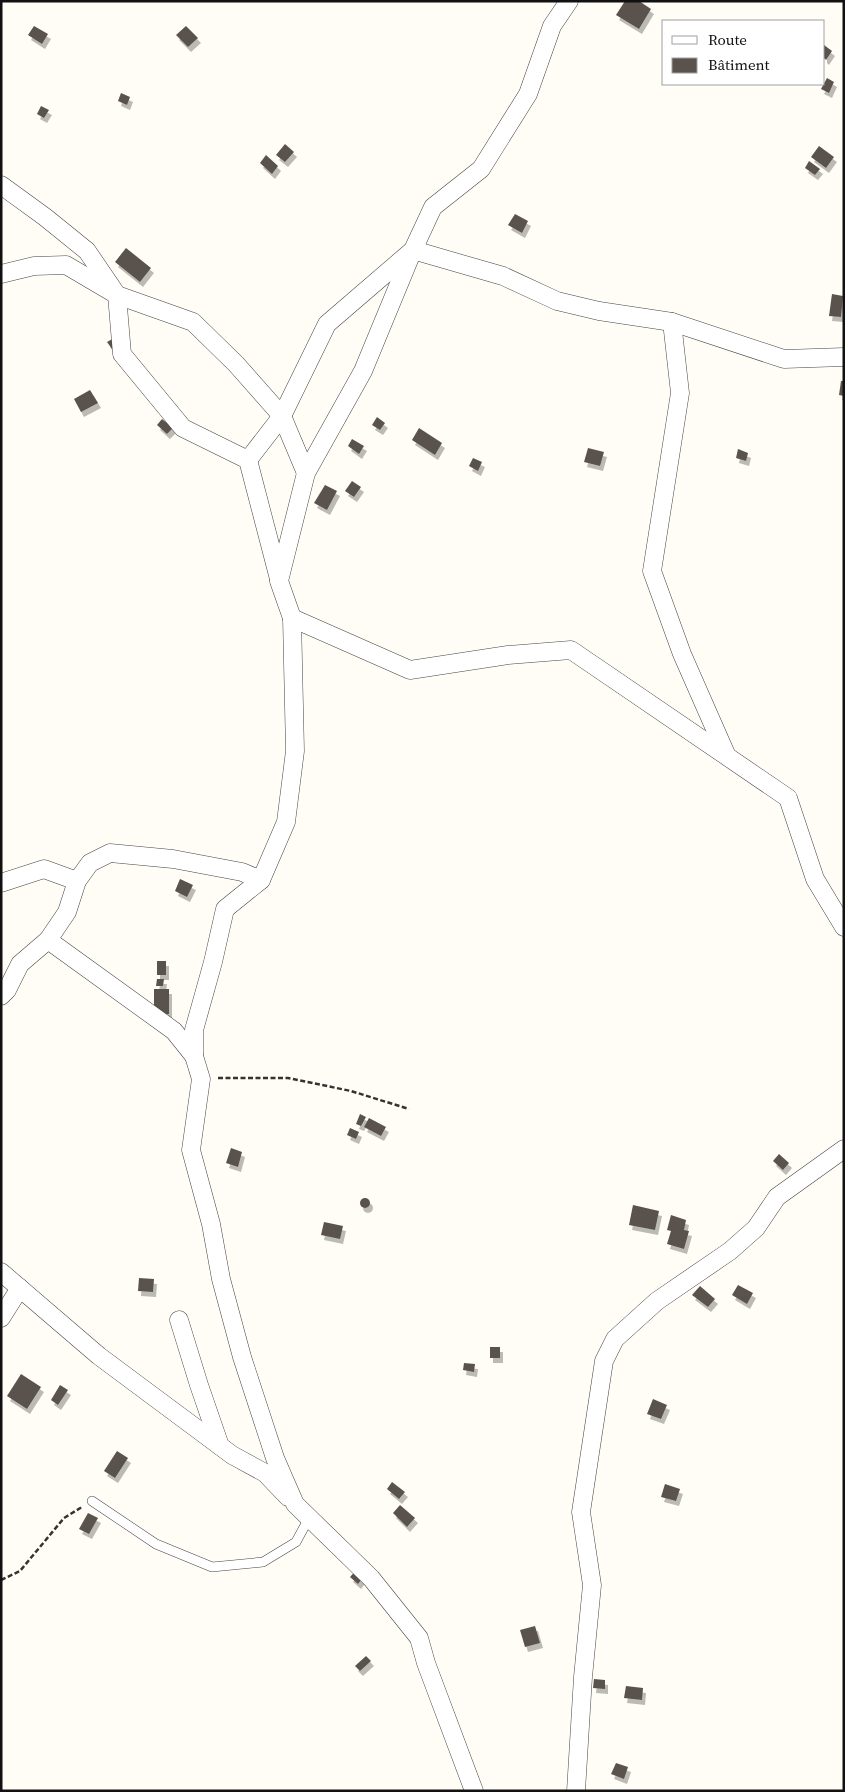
<svg xmlns="http://www.w3.org/2000/svg" width="845" height="1792" viewBox="0 0 845 1792" font-family="'Source Serif 4',serif">
<style>
.building{fill:#5a524d;filter:url(#shadow)}
.lines{fill:none;stroke-linecap:round;stroke-linejoin:round}
.lane-casing{stroke:#444;stroke-width:10}
.street-casing{stroke:#444;stroke-width:19}
.path{stroke:#333;stroke-width:2.5;stroke-dasharray:5 2.5;stroke-linecap:butt}
.lane{stroke:#fff;stroke-width:9}
.street{stroke:#fff;stroke-width:18}
</style>
<defs>
<filter id="shadow"><feDropShadow dx="3" dy="5" stdDeviation="0" flood-color="#0004"/></filter>
</defs>
<rect width="100%" height="100%" fill="#fffdf5"/>
<!-- building -->
<g class="building">
<path d="M625,1H639L651,9L639,29L616,15Z"/>
<path d="M34,26L48,34L42,44L28,35Z"/>
<path d="M186,26L198,38L188,47L176,35Z"/>
<path d="M824,45L832,51L826,60L824,58Z"/>
<path d="M827,78L834,82L829,93L821,89Z"/>
<path d="M121,93L130,97L127,105L118,101Z"/>
<path d="M41,106L49,110L44,118L37,114Z"/>
<path d="M285,144L294,152L285,162L276,155Z"/>
<path d="M819,146L834,157L826,168L811,157Z"/>
<path d="M266,155L278,166L272,174L260,163Z"/>
<path d="M809,161L820,169L815,175L805,168Z"/>
<path d="M515,214L528,221L522,233L508,225Z"/>
<path d="M126,248L151,268L140,282L115,262Z"/>
<path d="M832,294L843,296L841,317L829,316Z"/>
<path d="M114,338L119,345L112,349L107,342Z"/>
<path d="M841,381H844V396L839,395Z"/>
<path d="M90,390L98,403L81,412L74,399Z"/>
<path d="M377,417L385,423L380,430L372,425Z"/>
<path d="M162,419L173,428L167,434L157,425Z"/>
<path d="M419,428L442,443L435,455L412,440Z"/>
<path d="M352,439L364,446L359,454L348,446Z"/>
<path d="M588,448L604,452L600,466L584,462Z"/>
<path d="M738,449L748,453L746,461L736,458Z"/>
<path d="M473,458L482,462L478,471L469,466Z"/>
<path d="M352,481L361,487L354,497L345,491Z"/>
<path d="M325,485L337,491L327,510L314,503Z"/>
<path d="M180,879L193,885L187,897L175,891Z"/>
<rect x="157" y="961" width="9" height="14"/>
<path d="M157,979H164L163,986H156Z"/>
<rect x="154" y="989" width="15" height="25"/>
<path d="M360,1114L366,1117L361,1126L356,1124Z"/>
<path d="M369,1118L386,1127L381,1136L364,1127Z"/>
<path d="M350,1128L359,1132L356,1139L347,1135Z"/>
<path d="M231,1148L242,1152L238,1167L226,1163Z"/>
<path d="M779,1154L789,1163L783,1170L773,1161Z"/>
<circle cx="365" cy="1203" r="5"/>
<path d="M633,1205L659,1211L655,1230L629,1225Z"/>
<path d="M671,1215L686,1220L684,1230L689,1231L684,1249L667,1244L671,1231L667,1230Z"/>
<path d="M324,1222L343,1226L340,1239L321,1235Z"/>
<path d="M139,1278L154,1279L153,1292L138,1291Z"/>
<path d="M738,1285L753,1293L747,1304L732,1295Z"/>
<path d="M700,1286L715,1299L708,1307L692,1295Z"/>
<rect x="490" y="1347" width="10" height="11"/>
<path d="M464,1363L475,1364L474,1372L463,1370Z"/>
<path d="M21,1374L41,1387L27,1409L7,1396Z"/>
<path d="M60,1385L68,1390L58,1405L51,1400Z"/>
<path d="M653,1399L667,1405L661,1419L647,1414Z"/>
<path d="M117,1451L128,1458L115,1478L104,1471Z"/>
<path d="M392,1482L405,1492L399,1499L387,1489Z"/>
<path d="M665,1484L680,1489L676,1501L661,1497Z"/>
<path d="M400,1505L415,1518L407,1527L393,1513Z"/>
<path d="M88,1513L98,1518L89,1534L79,1529Z"/>
<path d="M358,1568L365,1575L358,1584L350,1577Z"/>
<path d="M535,1626L540,1643L525,1647L520,1630Z"/>
<path d="M366,1656L371,1661L360,1671L355,1666Z"/>
<path d="M594,1679L605,1680V1689L593,1688Z"/>
<path d="M626,1686L643,1688L642,1700L624,1698Z"/>
<path d="M616,1763L628,1767L624,1779L611,1774Z"/>
</g>
<g class="lines">
<!-- lane casing -->
<g class="lane-casing">
<path id="lane" d="M92,1501L156,1544L212,1567L263,1562L296,1542L309,1518"/>
</g>
<!-- street casing -->
<g class="street-casing">
<g id="street">
<path d="M1,185L45,217L87,251L117,295L193,322L236,364L282,416L306,473"/>
<path d="M1,274L34,266L66,265L117,295L122,354L183,428L248,460L279,579"/>
<path d="M672,322L680,393L652,571L682,654L726,754"/>
<path d="M248,460L282,416L327,324L413,250L503,276L557,301L599,311L672,322L784,359L844,357"/>
<path d="M292,618L410,670L508,655L571,650L788,798L815,879L844,927"/>
<path d="M1,883L44,869L77,881"/>
<path d="M1,996L7,990L20,964L48,940"/>
<path d="M194,1056L174,1031L48,940L67,912L77,881L90,863L110,853L173,859L242,872L261,880"/>
<path d="M1,1272L99,1356L220,1446"/>
<path d="M1,1318L20,1288"/>
<path d="M179,1320L199,1385L220,1446L232,1455L265,1473L288,1497"/>
<path d="M474,1791L426,1663L419,1638L371,1578L295,1504L275,1458L242,1357L221,1279L211,1224L191,1150L201,1079L194,1056V1030L213,962L225,909L261,880L286,822L295,751L292,618L279,581L306,473L363,371L413,250L433,207L481,169L528,94L552,26L569,1"/>
<path d="M576,1791L583,1677L592,1585L581,1512L604,1361L615,1339L657,1301L730,1251L756,1228L777,1197L844,1149"/>
</g>
</g>
<!-- path -->
<g class="path">
<path d="M218,1078H288L351,1091L409,1109"/>
<path d="M1,1580L20,1571L64,1518L82,1507"/>
</g>
<!-- lane -->
<use href="#lane" class="lane"/>
<!-- street -->
<use href="#street" class="street"/>
</g>
<!-- border -->
<rect width="845" height="1792" fill="none" stroke="#111111" stroke-width="5"/>
<!-- legend -->
<rect x="662" y="20" width="162" height="65" fill="#ffffff" stroke="#a0a0a0"/>
<rect x="672" y="36" width="25" height="8" fill="#ffffff" stroke="#a0a0a0"/>
<text x="708" y="45" font-size="15" fill="#111111">Route</text>
<rect x="672" y="58" width="25" height="15" fill="#5a524d" stroke="#a0a0a0"/>
<text x="708" y="70" font-size="15" fill="#111111">Bâtiment</text>
</svg>
